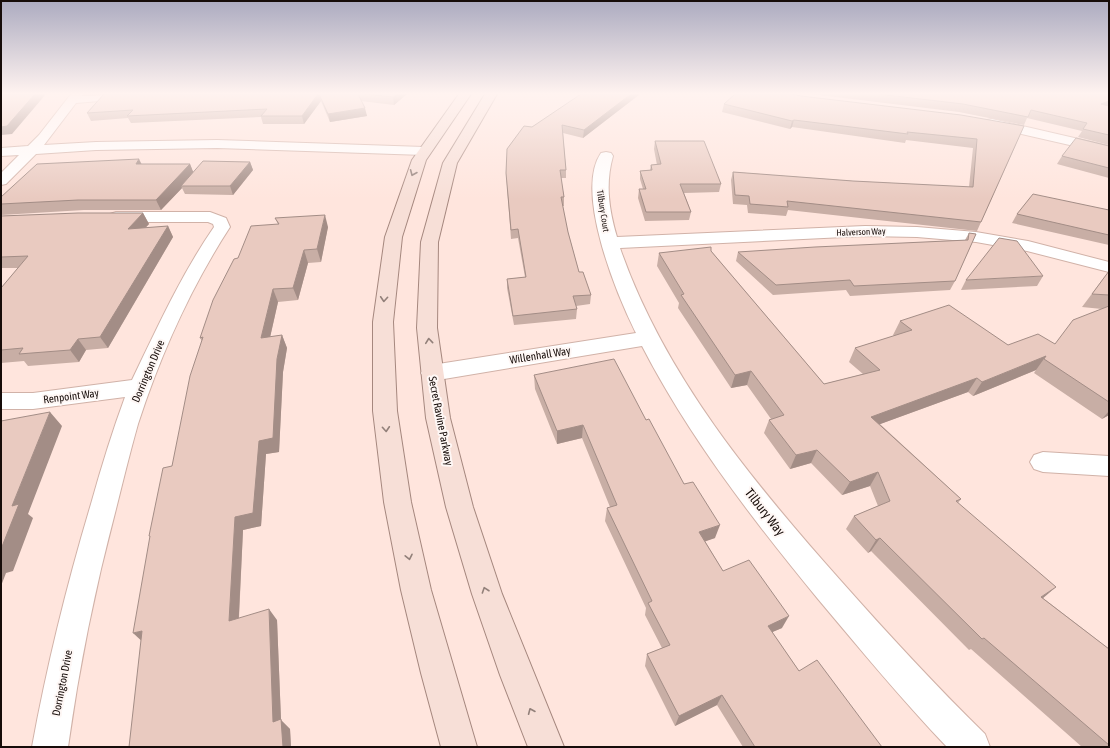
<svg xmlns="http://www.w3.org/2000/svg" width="1110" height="748" viewBox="0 0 1110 748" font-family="'Asap Condensed',sans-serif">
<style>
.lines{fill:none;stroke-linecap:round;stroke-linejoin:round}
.minor-casing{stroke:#d1b2a8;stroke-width:2}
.major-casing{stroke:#a5877e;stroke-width:2}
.minor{fill:#fff;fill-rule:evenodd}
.major{fill:#f7dfd7;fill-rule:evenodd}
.wall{fill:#c8aea5}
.shaded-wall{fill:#a38d86}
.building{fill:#e9cac0;stroke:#a38d86}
.oneway{stroke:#92807a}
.labels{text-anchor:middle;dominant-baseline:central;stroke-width:4;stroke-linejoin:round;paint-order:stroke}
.far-street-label{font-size:9px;fill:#160c09;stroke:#fef7f5}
.street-label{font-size:11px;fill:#160c09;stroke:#fef7f5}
.near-street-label{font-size:13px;fill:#160c09;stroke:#fef7f5}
</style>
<rect width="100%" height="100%" fill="#ffe5dd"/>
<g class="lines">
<!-- minor casing -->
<g class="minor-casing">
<g id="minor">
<path d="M71,94H83L82,96L140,94L134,98L76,103L44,145L96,142L217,140L424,147L429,148L431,151L429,154L424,155L217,148L96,150L36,154L6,184L1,185V173L19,155L1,156V148L28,146L39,135Z"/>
<path d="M992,119L1109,146V154L987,126L986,123L987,120Z"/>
<path d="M606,152L611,153L613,156C605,184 609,210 617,237L865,226L917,227L976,232L1028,241L1109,262V272L1027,251L976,242L917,237L865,236L620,248C664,375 753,482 841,581C888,634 935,685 985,734L990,747H947C902,700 860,649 818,599C753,520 689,437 642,346L432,381L424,378L421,373L424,368L432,365L636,333C617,295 574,192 601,153Z"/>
<path d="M116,212H210L226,218L230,227C191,287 160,356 138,424C130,452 123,481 116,509C95,588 79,667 68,747H32C47,665 67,584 91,504C101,468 112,432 125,397L33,409H1V393H33L132,380C157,328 181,275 214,227L213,224L208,222H116L110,220L108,217L110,214Z"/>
<path d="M1043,452L1109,456V476L1043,472L1034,469L1030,462L1034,455Z"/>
</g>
</g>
<!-- major casing -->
<g class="major-casing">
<g id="major">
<path d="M459,94H471L426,160L402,237L393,322L397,411L411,502L431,590L477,747H441L421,673L401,590L384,502L373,411V322L385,237L412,160Z"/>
<path d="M485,94H497L457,163L438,242L437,328L450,418L473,507L502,594L564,747H528L500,675L472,594L446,507L426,418L417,328L421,242L443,163Z"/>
</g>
</g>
<!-- minor -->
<use href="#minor" class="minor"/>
<!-- major -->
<use href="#major" class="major"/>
</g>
<!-- wall -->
<g class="wall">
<path d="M104,94H407L394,105L361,101L367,116L330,122L321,101L304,124H263L261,117L131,123L128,118L91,121L87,113Z"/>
<path d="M640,94L583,138L563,133L566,170V178H561L564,197V206H562L568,232L579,272L591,295L590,304L576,306L577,309L576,319L514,325L507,288V279L525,277L518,238L511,239L506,173L532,127Z"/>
<path d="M811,94H1109V145L1078,137L1082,131L1027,118L1024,125L959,112Z"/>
<path d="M801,96L1024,126L981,222L977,231L788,210L786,216L748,213L747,205L733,204L731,180L733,172L853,181L969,187L973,148L906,140L905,143L792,127L790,129L722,112L724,104Z"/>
<path d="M655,141L721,184L719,192L684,193L691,212L689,220L645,221L638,198L639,189H643L640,179V171L650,170L651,165H657L654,149Z"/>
<path d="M1109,146V178L1057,164L1062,156Z"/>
<path d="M250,162L253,170L233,195L185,194L182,188L161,210H84L1,215V197L141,164H190L193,172Z"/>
<path d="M1109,210V245L1012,223L1017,214Z"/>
<path d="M143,213L149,224L145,228L168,226L173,237L108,348L86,350L79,362L28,366L24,361L1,363V288L18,268H1V216Z"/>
<path d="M275,218L328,227L321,262L308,263L298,300L278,302L270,337L282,335L287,348L283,372L279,452L266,454L261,526L243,530L239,618L277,620L281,720L290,729L291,747H129L172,466L202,341L200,338L238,258L278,224Z"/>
<path d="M969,233L976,234L955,281L950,290L850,296L846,290L773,295L736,261L738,252L965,240Z"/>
<path d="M711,251L824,384L863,374L849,362L855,348L894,336L893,335L900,321L1008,345L1055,344L1102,309L1082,307L1109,271V415L1102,419L1034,373L1036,370L973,396L968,392L880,424L961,499L958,503L1043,598L1109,649V747H1082L971,649L969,650L871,551L868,553L846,529L854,516L878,506L870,486L842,495L811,463L790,469L764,433L769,420L771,419L747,385L731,388L678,308L679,303L657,266L659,253Z"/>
<path d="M1043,276L1037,286L961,290L966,280Z"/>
<path d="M534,375L646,420L715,538L705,541L723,571L782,628L772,632L799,671L882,747H743L717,705L675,726L645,666L647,654L662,648L645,615L646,608L605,521L607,508L610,507L582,438L557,444L535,389Z"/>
</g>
<!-- shaded-wall -->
<g class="shaded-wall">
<path d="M35,94H46L12,134L1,135V127Z"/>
<path d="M318,94H319L321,101L304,124L302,116Z"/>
<path d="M397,94H407L394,105L393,97Z"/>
<path d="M631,94H640L583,138L584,130Z"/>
<path d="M1109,101V107L1101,104Z"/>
<path d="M365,108L367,116L330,122L328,114Z"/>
<path d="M794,120L792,127L790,129L792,121Z"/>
<path d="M139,159L144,169L136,164Z"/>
<path d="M250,162L253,170L233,195L230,186Z"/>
<path d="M190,164L194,174L181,186L182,188L161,210L156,200Z"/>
<path d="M143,213L149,224L134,240L128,229Z"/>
<path d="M325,215L328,227L321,262L317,249Z"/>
<path d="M168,226L173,237L108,348L100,337Z"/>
<path d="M304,250L308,263L298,300L293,288Z"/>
<path d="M273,289L278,302L267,351L261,338Z"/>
<path d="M282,335L287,348L283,372L279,452L266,454L261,526L243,530L238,633L229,621L235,517L259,441L277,359Z"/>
<path d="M78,339L86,350L79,362L70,350Z"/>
<path d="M1046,356L1036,370L973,396L982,382Z"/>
<path d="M751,371L747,385L731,388L735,375Z"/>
<path d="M977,378L968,392L864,430L871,417Z"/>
<path d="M1109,411V415L1102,419Z"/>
<path d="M50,412L62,426L28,514L33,518L13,571L6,573L1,586V549L12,506Z"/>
<path d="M583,425L582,438L557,444V431Z"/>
<path d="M817,450L811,463L790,469L796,455Z"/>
<path d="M878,472L870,486L842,495L850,482Z"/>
<path d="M720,525L715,538L695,545L699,532Z"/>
<path d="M880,538L871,551L868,553L876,540Z"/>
<path d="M1056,587L1042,599L1041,597Z"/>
<path d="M269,609L277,620L281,720L290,729L291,747H283L273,722Z"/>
<path d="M789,616L782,628L761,637L768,626Z"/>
<path d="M142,631L146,645L133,633Z"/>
<path d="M722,695L717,705L675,726L679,716Z"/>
</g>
<!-- building -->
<g class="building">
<path d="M1,94H35L7,126L1,127Z"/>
<path d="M104,94H318L302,116H261L267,109L127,116L133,110L87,113Z"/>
<path d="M319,94H358L365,108L328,114Z"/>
<path d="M365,94H397L393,97Z"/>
<path d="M581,94H631L584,130L562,125L566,170H560L564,197H561L568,232L579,272H583L591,295L573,296L577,309L513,316L507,279L526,277L518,229L511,230L506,173L507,149L524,126L532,127Z"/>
<path d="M735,94H791L801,96L961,115L1024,126L981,222L787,201L788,207L750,204L749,196L735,195L733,172L853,181L973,187L977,139L907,132L908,134L794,120L792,121L724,104Z"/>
<path d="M878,94H1109V101L1101,104L1109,106V135L1083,129L1087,123L1031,110L1028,117L963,104Z"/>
<path d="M1076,138L1109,146V168L1062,156Z"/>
<path d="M655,141H704L721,184H680L691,212H646L639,189H646L640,171L652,170L651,165L661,164Z"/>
<path d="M139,159L136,164H190L156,200H78L1,204V197L37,164Z"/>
<path d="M203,161L250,162L230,186H181Z"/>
<path d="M1033,194L1109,210V235L1017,214Z"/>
<path d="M78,213H143L128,229L168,226L100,337L78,339L70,350L19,354L23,348L1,350V288L28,256L1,257V216Z"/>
<path d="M325,215L317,249L304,250L293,288L273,289L261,338L282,335L277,359L273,438L259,441L253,513L235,517L229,621L269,609L273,722L281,719L283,747H129L142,631L133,633L150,536H149L163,468L172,466L190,376L203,337L200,338L213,300L234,259L238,258L251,226L279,224L275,218Z"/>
<path d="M969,233L976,234L955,281L854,286L850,280L776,285L738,252L815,247L968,240Z"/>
<path d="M999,238L1017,241L1043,276L966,280Z"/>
<path d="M711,247V251L824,384L880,370L855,348L912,330L900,321L949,305L1008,345L1038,334L1055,344L1073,320L1109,306V402L1044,359L1046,356L982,382L977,378L871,417L961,499L956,501L1056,587L1041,597L1109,649V745L984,638L982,639L880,538L876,540L854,516L890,501L878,472L850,482L817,450L796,455L769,420L784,415L751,371L735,375L681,295L684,294L659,253Z"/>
<path d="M1109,271V295L1092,294Z"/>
<path d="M614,359L646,420L649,419L684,484L693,482L720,525L699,532L723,571L749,560L789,616L768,626L799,671L817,660L882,747H755L722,695L679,716L647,654L670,645L648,603L652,601L607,508L617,505L583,425L557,431L534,375Z"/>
<path d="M50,412L12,506L19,504L1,549V421Z"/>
</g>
<!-- one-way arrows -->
<defs><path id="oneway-chevron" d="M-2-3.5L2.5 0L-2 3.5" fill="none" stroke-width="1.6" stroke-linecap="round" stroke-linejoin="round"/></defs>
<g class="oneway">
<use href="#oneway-chevron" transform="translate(413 173) rotate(113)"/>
<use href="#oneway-chevron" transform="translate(384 299) rotate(94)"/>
<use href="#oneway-chevron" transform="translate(429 341) rotate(-96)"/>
<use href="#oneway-chevron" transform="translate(386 429) rotate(86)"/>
<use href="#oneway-chevron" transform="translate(409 557) rotate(78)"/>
<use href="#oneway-chevron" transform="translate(485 590) rotate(-109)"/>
<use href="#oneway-chevron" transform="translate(531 711) rotate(-113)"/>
</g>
<!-- sky -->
<linearGradient id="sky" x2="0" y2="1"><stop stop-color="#acabc0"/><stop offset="0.47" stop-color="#fff3f0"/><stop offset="1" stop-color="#fff3f0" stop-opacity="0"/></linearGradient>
<rect width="1110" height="199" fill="url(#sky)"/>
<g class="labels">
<!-- far-street labels -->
<g class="far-street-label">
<text transform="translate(603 211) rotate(81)">Tilbury Court</text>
<text transform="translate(861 232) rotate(-2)">Halverson Way</text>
</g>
<!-- street labels -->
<g class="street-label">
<text transform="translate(540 355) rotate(-9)">Willenhall Way</text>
<text transform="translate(148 371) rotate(-67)">Dorrington Drive</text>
<text transform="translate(71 396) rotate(-7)">Renpoint Way</text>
<text transform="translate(441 421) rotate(79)">Secret Ravine Parkway</text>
<text transform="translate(62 683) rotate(-79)">Dorrington Drive</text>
</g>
<!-- near-street labels -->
<g class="near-street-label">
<text transform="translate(765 512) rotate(52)">Tilbury Way</text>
</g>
</g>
<!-- border -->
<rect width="1110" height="748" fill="none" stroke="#160c09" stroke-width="4"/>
</svg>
